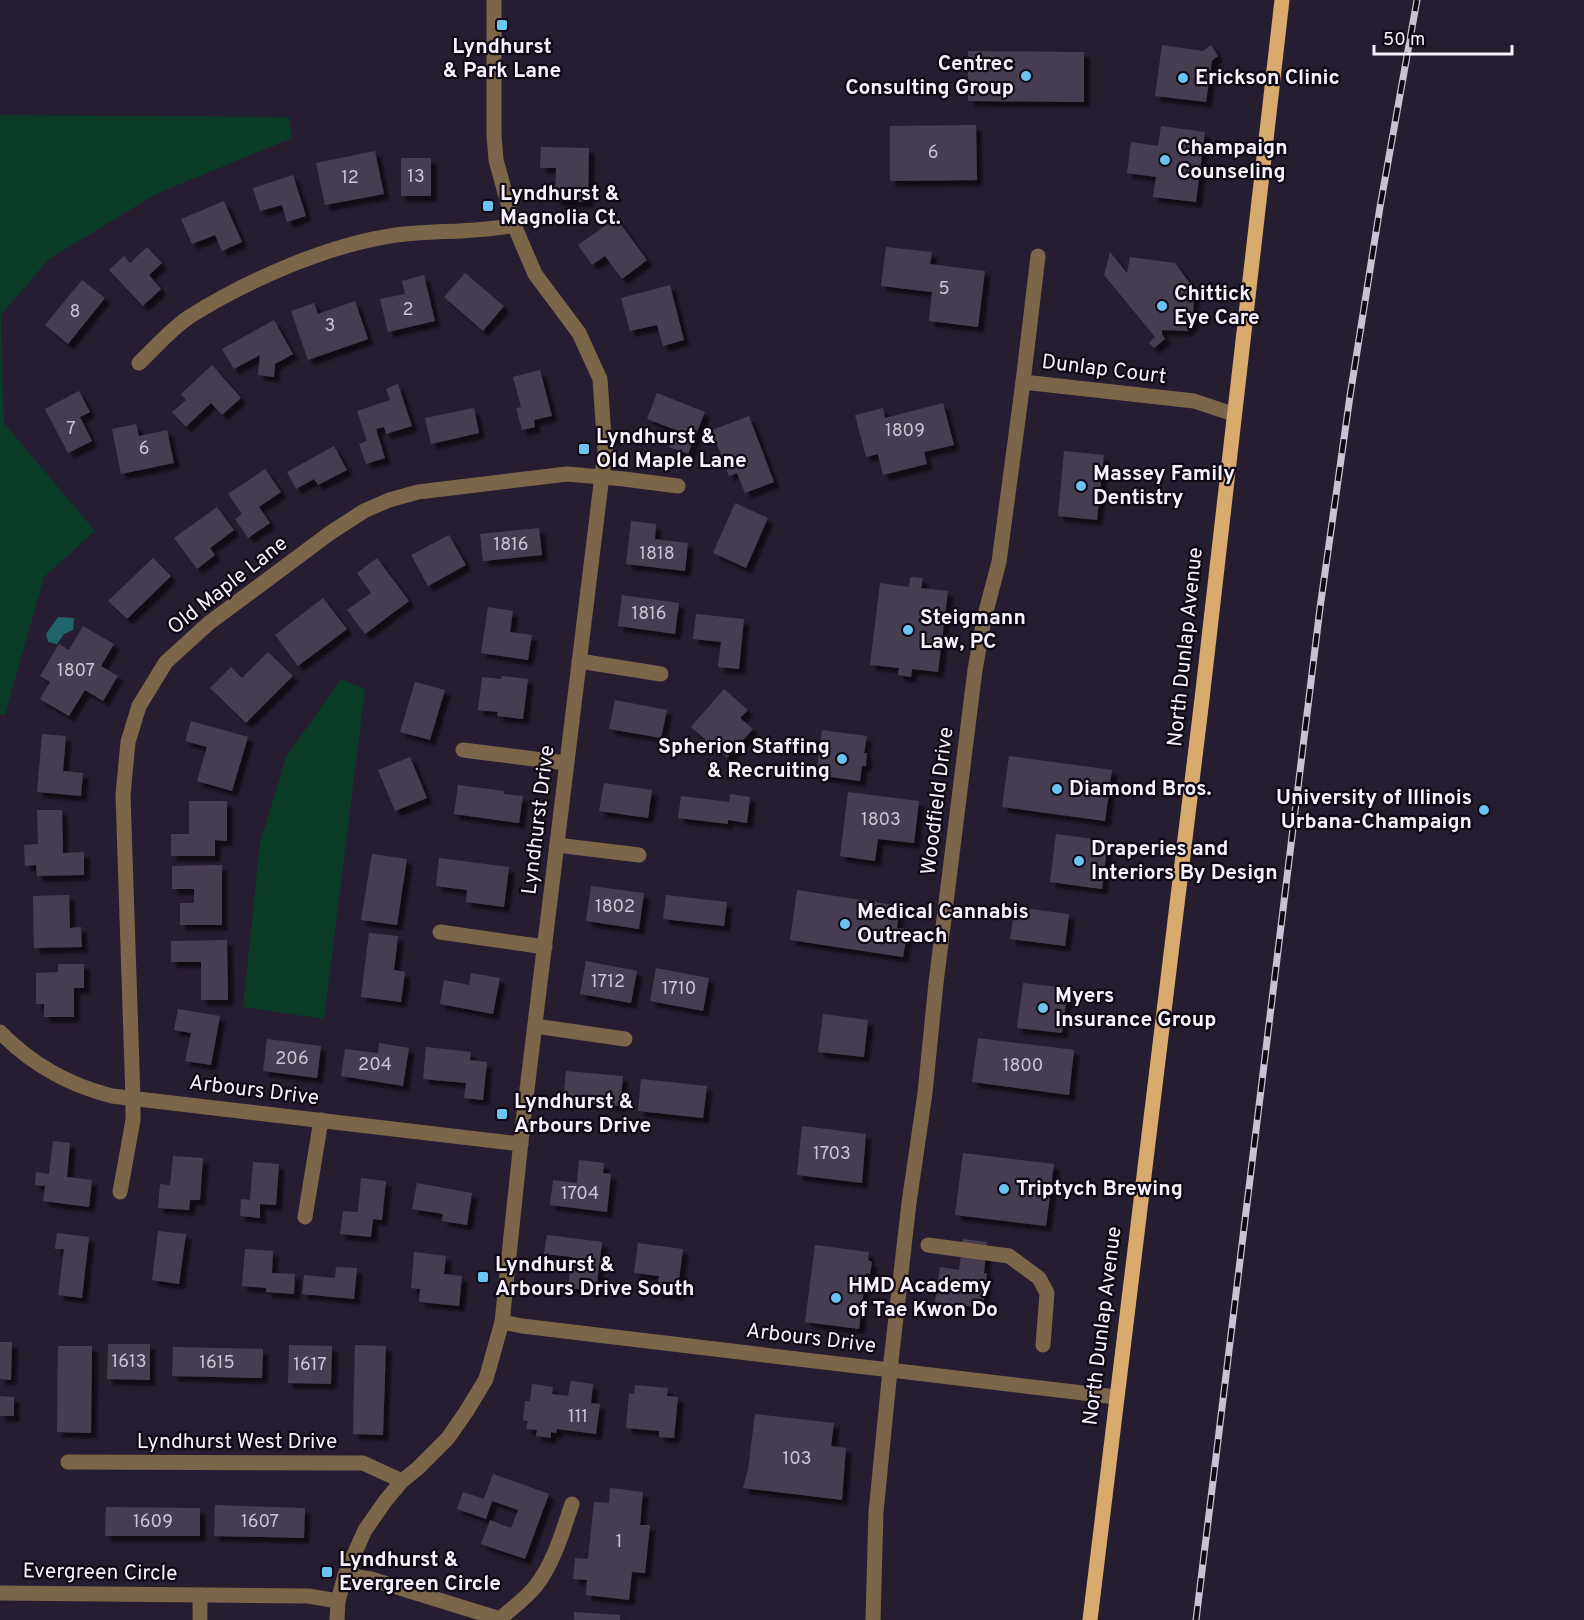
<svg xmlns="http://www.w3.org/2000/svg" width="1584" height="1620" viewBox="0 0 1584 1620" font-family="Overpass,sans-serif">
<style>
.green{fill:#093b27}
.water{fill:#20646c}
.building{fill:#473d51;filter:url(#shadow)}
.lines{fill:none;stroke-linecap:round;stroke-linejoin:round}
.minor{stroke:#7c664a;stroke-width:15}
.major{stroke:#d8aa6d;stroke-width:15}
.rail-casing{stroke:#c9c3d1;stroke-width:7}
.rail{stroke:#0e0912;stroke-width:4.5;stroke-dasharray:14;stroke-linecap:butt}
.poi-dot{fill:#6bc3f2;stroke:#0e0912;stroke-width:2}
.labels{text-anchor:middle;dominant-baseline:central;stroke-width:4.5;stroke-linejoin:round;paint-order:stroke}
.number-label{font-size:18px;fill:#cbc4d3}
.poi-label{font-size:21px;font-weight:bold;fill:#f7f1fe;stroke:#0e0912;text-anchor:start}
.street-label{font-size:21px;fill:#f7f1fe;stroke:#0e0912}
</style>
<defs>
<filter id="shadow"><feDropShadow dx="5.5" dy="5.5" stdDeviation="1.5" flood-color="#0009"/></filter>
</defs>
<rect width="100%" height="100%" fill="#271d30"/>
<!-- green -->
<g class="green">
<path d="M0,115L289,117L292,138L154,195L48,260L1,315L4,423L95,531L44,577L5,715L0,714Z"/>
<path d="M341,679L365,689L324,1019L243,1007L260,843L286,757Z"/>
</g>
<!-- water -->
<path class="water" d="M58,617L74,618L73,630L64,634L57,644L48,642L46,634Z"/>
<!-- building -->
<g class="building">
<path d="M1162,45L1203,51L1211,45L1218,56L1212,61L1206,102L1155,96Z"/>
<path d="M968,51L1084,52V102L968,101Z"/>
<path d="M976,125L977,180L890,181V126Z"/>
<path d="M1161,126L1205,132L1196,202L1153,197L1156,177L1127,173L1131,142L1158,146Z"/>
<path d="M541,147L589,148L588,202L555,201L556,168H540Z"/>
<path d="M375,151L384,194L325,205L316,163Z"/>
<rect x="401" y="158" width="30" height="38"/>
<path d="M293,175L306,216L287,222L282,205L260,211L253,188Z"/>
<path d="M224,201L242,242L222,251L215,235L192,244L181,219Z"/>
<path d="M616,218L647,260L622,279L605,256L592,265L578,245Z"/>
<path d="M147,247L162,263L149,275L161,289L143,306L109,270L124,256L130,263Z"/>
<path d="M886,247L932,252L930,264L985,271L978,327L929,321L932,292L881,286Z"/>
<path d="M1110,252L1127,273L1130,257L1175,263L1194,289L1193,324L1189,327L1188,331L1162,330V334L1165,339L1154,348L1149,343L1155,337L1104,275Z"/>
<path d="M465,273L504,306L483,331L444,297Z"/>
<path d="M424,275L435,321L388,332L380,299L405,294L402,281Z"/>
<path d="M82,280L105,298L68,344L45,325Z"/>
<path d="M670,285L684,340L663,346L657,325L630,331L621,298Z"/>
<path d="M355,301L368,339L308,360L291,311L314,303L318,314Z"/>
<path d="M274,320L293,354L275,364L274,377L258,375L260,355L234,369L222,349Z"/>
<path d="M212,365L241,398L222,415L211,403L186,427L172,412L186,400L181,394Z"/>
<path d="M540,370L552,416L534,420L535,427L522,430L516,408L521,407L513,377Z"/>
<path d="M398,384L412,426L386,434L384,427L376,429L385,458L366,464L359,444L367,441L357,411L390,400L386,389Z"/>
<path d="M79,391L90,412L80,417L92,441L68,453L45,409Z"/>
<path d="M657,393L705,412L688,454L669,447L676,430L647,419Z"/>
<path d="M943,403L954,445L924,452L927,464L883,475L878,454L866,457L855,415L883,408L885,418Z"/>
<path d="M474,408L479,433L431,444L425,418Z"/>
<path d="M749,416L774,482L745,493L737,473L729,476L712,430Z"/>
<path d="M136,424L139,436L167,430L174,463L121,474L112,429Z"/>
<path d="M334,446L347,470L318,485L314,479L296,489L287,472Z"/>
<path d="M1064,451L1104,455L1097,520L1058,516Z"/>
<path d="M265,469L281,492L259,507L270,523L248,538L235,519L242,514L228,494Z"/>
<path d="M735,503L768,518L746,568L713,553Z"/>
<path d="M217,507L234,530L210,548L215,555L197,569L174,538Z"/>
<path d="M631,521L656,524L655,539L688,543L685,571L626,564Z"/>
<path d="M539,528L542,555L483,561L480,534Z"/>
<path d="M449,535L466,565L428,586L411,555Z"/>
<path d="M153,558L171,576L127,619L108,601Z"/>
<path d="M377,558L409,601L365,634L347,610L371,593L357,573Z"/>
<path d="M910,577L923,578L921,588L948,591L938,672L912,669L911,677L898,675L899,668L870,665L880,583L909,587Z"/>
<path d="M622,595L679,603L675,634L618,626Z"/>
<path d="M323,598L347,629L298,666L275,635Z"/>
<path d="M488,607L513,611L510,632L532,635L528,660L481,653Z"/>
<path d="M696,614L744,619L739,669L718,667L721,642L693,639Z"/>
<path d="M83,626L114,644L101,666L118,676L103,701L85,690L69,716L40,699L50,682L40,676L59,644L69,650Z"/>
<path d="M268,652L293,676L246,723L210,688L231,667L242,678Z"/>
<path d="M502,676L528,679L523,719L497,716L498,712L478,710L482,677L501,679Z"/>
<path d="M415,682L445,690L430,740L400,732Z"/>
<path d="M724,689L748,710L740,718L753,729L727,758L691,727Z"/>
<path d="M615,700L667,710L661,738L609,729Z"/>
<path d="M191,721L248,737L232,791L197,781L207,747L185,741Z"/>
<path d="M822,730L867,736L864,753H867L866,766H862L860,781L816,775Z"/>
<path d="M42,734L66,736L63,771L83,773L81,796L37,792Z"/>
<path d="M1009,756L1112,770L1105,821L1002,807Z"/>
<path d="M410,757L427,798L395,811L378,770Z"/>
<path d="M604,783L652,790L648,818L599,811Z"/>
<path d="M458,785L504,791V794L523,796L519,823L454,814Z"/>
<path d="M848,792L919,801L914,843L878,839L875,861L840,856Z"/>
<path d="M730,794L750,797L747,823L728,820V824L678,818L681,796L729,802Z"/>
<path d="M189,801H227V841L215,840V856H171V834H189Z"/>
<path d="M37,810H62L63,853L84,852V875L37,876L36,865L25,866L24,845L38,844Z"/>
<path d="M1056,834L1108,841L1102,889L1050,882Z"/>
<path d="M372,854L407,859L397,925L361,920Z"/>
<path d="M439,858L509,867L504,907L466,902L467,890L436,886Z"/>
<path d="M222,865V925H180V903H194V889H172V866Z"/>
<path d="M591,886L644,893L639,929L586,921Z"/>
<path d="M797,890L900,906L897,928L908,929L903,957L790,940Z"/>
<path d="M69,895L70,928L81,927L82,947L34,948L33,896Z"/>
<path d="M666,895L727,902L724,926L663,919Z"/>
<path d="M1015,907L1069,914L1065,946L1010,939Z"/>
<path d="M369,933L398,936L394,970L405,972L401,1002L361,997Z"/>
<path d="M227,940L228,1000H201V962H171V941Z"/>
<path d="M586,961L637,971L631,1003L580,994Z"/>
<path d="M58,964H84V988H74V1017H44V1004H36V973L58,972Z"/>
<path d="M656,968L709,978L703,1011L650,1001Z"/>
<path d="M471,973L500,978L493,1014L440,1004L444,980L469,985Z"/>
<path d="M1023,983L1068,988L1062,1033L1017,1028Z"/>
<path d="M178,1009L220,1016L211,1065L185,1061L191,1033L174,1030Z"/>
<path d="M823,1014L868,1020L864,1057L818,1052Z"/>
<path d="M978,1038L1074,1050L1069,1095L972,1082Z"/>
<path d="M267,1039L321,1046L317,1078L263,1071Z"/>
<path d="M379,1043L409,1048L403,1086L341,1076L345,1049L378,1053Z"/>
<path d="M426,1047L471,1052L470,1060L487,1062L483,1100L464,1098L466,1083L423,1079Z"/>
<path d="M566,1071L623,1076L620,1106L563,1101Z"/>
<path d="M641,1079L707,1086L703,1118L638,1111Z"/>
<path d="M802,1126L866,1134L862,1183L797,1175Z"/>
<path d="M53,1141L70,1143L67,1177L92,1180L89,1207L43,1201L45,1186L35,1185L36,1172L49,1174Z"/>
<path d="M963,1153L1054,1164L1046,1226L955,1215Z"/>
<path d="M173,1156L203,1158L200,1200H190L189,1210L158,1208L160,1184L170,1185Z"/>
<path d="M579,1160L604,1163L603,1173L611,1174L607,1212L550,1205L553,1180L577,1183Z"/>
<path d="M253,1162L279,1164L276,1205L260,1204V1218L240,1216L241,1199L250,1200Z"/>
<path d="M361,1178L386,1181L382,1220L373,1219L371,1237L340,1234L343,1211L358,1212Z"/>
<path d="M417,1183L472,1193L467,1225L442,1221L443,1214L412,1209Z"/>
<path d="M158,1231L186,1234L179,1284L152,1280Z"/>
<path d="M57,1233L89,1237L82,1298L58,1295L64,1249H55Z"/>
<path d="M547,1235L602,1242L596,1291L568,1288L572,1257L544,1254Z"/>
<path d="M963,1239L987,1242L984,1273H987L983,1308L935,1302L940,1267L959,1270Z"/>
<path d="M638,1243L683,1249L677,1295L657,1292L659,1276L634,1273Z"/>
<path d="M815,1245L869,1252L868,1260L872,1262L870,1274L866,1273L859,1329L805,1322Z"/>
<path d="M245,1249L273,1251L272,1273L295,1274L294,1294L266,1292V1288L242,1286Z"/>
<path d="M414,1252L446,1256L444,1274L462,1276L459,1306L419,1302L420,1289L411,1288Z"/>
<path d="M336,1267L357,1268L354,1299L302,1294L304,1275L335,1278Z"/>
<path d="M0,1342H12L11,1380L0,1379Z"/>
<path d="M108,1344H150V1380L107,1379Z"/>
<path d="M289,1345L332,1346L331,1384L288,1383Z"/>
<path d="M355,1345L386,1346L383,1435L353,1434Z"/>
<path d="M58,1346H92L91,1433L57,1432Z"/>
<path d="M173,1347L263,1349L262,1378L172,1376Z"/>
<path d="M571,1381L593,1384L591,1403L600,1404L596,1434L557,1429L556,1433L551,1432V1438L536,1436L537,1430L526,1429L528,1421L523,1420L525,1401H530L532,1384L553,1387L552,1394L568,1396Z"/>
<path d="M635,1385L668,1388L667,1396L678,1397L674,1438L659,1437V1431L626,1428L629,1393L634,1394Z"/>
<path d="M0,1396L14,1397V1416H0Z"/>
<path d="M755,1414L834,1423L831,1446L846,1448L842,1500L743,1488L748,1470Z"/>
<path d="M493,1474L549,1494L525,1559L481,1544L490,1520L511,1528L518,1510L492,1501L486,1519L457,1509L463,1492L484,1499Z"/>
<path d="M610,1488L643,1492L640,1525H650L645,1573L632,1572L629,1600L586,1595L587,1580L573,1579L575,1558L588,1559L594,1502L609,1503Z"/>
<path d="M215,1505L305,1508L304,1538L214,1536Z"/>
<path d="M106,1507L200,1508V1536H105Z"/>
<path d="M574,1612L620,1615V1620H574Z"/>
</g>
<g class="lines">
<!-- minor -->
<g class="minor">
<path d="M1038,256L1023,382L1194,401L1233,414"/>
<path d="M139,363C155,348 171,329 189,317C248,280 327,245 396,235C435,230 476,233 514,225"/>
<path d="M579,661L661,674"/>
<path d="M463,750L566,763"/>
<path d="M557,845L639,855"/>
<path d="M440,932L545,947"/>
<path d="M535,1026L625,1039"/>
<path d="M0,1032C31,1064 68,1085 112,1096L521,1144"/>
<path d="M120,1192L133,1120V1098L123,795L128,742L139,706L166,662L209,623L330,533L364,511L389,500L418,492L567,474L624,479L678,486"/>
<path d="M305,1217L321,1120"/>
<path d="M928,1245L1009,1256L1039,1278L1047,1293L1043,1345"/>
<path d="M502,1322L522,1326L1116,1397"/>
<path d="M68,1462L363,1463L402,1481"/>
<path d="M345,1575L371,1579L500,1619C511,1609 525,1599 535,1587C554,1563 562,1533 572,1504"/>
<path d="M0,1593L308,1596L338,1601"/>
<path d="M200,1620V1595"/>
<path d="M337,1620L338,1601L345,1575L365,1530L386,1500L402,1481L418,1468L448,1438L466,1412L486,1379L502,1322L523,1122L605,451L600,379L579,333L535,274L514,225L496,160L494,135V0"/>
<path d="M873,1620L876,1512L890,1370L909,1203L925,1093L936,983L975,670L984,619L999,562L1023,382"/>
</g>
<!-- major -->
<path class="major" d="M1090,1620L1202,699L1282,0"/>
<!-- rail casing -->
<g class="rail-casing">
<path id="rail" d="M1196,1620L1320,608L1350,396L1380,207L1417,0"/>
</g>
<!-- rail -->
<use href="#rail" class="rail"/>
</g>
<!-- markers -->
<g class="poi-dot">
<rect x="496" y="19" width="12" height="12" rx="3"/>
<circle cx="1026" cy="76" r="6"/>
<circle cx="1183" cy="78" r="6"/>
<circle cx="1165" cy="160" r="6"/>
<rect x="482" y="200" width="12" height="12" rx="3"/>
<circle cx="1162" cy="306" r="6"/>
<rect x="578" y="443" width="12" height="12" rx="3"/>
<circle cx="1081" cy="486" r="6"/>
<circle cx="908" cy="630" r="6"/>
<circle cx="842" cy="759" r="6"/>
<circle cx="1057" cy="789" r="6"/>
<circle cx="1484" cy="810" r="6"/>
<circle cx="1079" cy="861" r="6"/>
<circle cx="845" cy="924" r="6"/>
<circle cx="1043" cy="1008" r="6"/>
<rect x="496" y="1108" width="12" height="12" rx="3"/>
<circle cx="1004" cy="1189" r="6"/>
<rect x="477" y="1271" width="12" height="12" rx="3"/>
<circle cx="836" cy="1298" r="6"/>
<rect x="321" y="1566" width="12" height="12" rx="3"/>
</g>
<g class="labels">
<!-- number labels -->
<g class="number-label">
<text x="933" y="153">6</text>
<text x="416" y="177">13</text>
<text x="350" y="178">12</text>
<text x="944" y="289">5</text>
<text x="408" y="310">2</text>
<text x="75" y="312">8</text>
<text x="330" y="326">3</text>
<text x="71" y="429">7</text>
<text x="905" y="431">1809</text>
<text x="144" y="449">6</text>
<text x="511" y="545">1816</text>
<text x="657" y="554">1818</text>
<text x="649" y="614">1816</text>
<text x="76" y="671">1807</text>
<text x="881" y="820">1803</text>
<text x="615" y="907">1802</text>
<text x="608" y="982">1712</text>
<text x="679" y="989">1710</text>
<text x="292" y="1059">206</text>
<text x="375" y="1065">204</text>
<text x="1023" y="1066">1800</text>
<text x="832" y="1154">1703</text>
<text x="580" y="1194">1704</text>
<text x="129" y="1362">1613</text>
<text x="217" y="1363">1615</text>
<text x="310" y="1365">1617</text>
<text x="578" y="1417">111</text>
<text x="797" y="1459">103</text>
<text x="153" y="1522">1609</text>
<text x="260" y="1522">1607</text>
<text x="619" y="1542">1</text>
</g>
<!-- poi labels -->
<g class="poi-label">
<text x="502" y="47" text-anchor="middle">Lyndhurst<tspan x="502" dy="24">&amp; Park Lane</tspan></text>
<text x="1014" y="64" text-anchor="end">Centrec<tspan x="1014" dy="24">Consulting Group</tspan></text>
<text x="1195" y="78">Erickson Clinic</text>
<text x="1177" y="148">Champaign<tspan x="1177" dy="24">Counseling</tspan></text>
<text x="500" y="194">Lyndhurst &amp;<tspan x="500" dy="24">Magnolia Ct.</tspan></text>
<text x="1174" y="294">Chittick<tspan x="1174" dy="24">Eye Care</tspan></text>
<text x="596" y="437">Lyndhurst &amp;<tspan x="596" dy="24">Old Maple Lane</tspan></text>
<text x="1093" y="474">Massey Family<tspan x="1093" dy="24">Dentistry</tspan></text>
<text x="920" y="618">Steigmann<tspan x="920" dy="24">Law, PC</tspan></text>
<text x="830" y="747" text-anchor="end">Spherion Staffing<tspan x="830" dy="24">&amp; Recruiting</tspan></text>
<text x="1069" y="789">Diamond Bros.</text>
<text x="1472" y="798" text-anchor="end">University of Illinois<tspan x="1472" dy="24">Urbana-Champaign</tspan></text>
<text x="1091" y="849">Draperies and<tspan x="1091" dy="24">Interiors By Design</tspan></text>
<text x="857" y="912">Medical Cannabis<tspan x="857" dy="24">Outreach</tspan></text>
<text x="1055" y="996">Myers<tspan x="1055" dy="24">Insurance Group</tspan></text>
<text x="514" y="1102">Lyndhurst &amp;<tspan x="514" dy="24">Arbours Drive</tspan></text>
<text x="1016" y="1189">Triptych Brewing</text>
<text x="495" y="1265">Lyndhurst &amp;<tspan x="495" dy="24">Arbours Drive South</tspan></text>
<text x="848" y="1286">HMD Academy<tspan x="848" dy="24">of Tae Kwon Do</tspan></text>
<text x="339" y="1560">Lyndhurst &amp;<tspan x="339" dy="24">Evergreen Circle</tspan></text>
</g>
<!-- street labels -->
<g class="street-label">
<text transform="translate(1104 370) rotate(7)">Dunlap Court</text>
<text transform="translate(228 586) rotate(-38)">Old Maple Lane</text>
<text transform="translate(1186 647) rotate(-84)">North Dunlap Avenue</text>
<text transform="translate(938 801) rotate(-83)">Woodfield Drive</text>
<text transform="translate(539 820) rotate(-83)">Lyndhurst Drive</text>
<text transform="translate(254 1091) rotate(7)">Arbours Drive</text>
<text transform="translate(1103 1326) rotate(-83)">North Dunlap Avenue</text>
<text transform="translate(811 1339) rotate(7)">Arbours Drive</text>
<text x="237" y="1442">Lyndhurst West Drive</text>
<text transform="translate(100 1573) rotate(1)">Evergreen Circle</text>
</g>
</g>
<!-- scale -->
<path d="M1374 45v9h138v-9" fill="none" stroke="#f7f1fe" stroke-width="3"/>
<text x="1383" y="45" font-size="18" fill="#f7f1fe" stroke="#0e0912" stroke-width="4.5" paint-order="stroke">50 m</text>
</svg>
